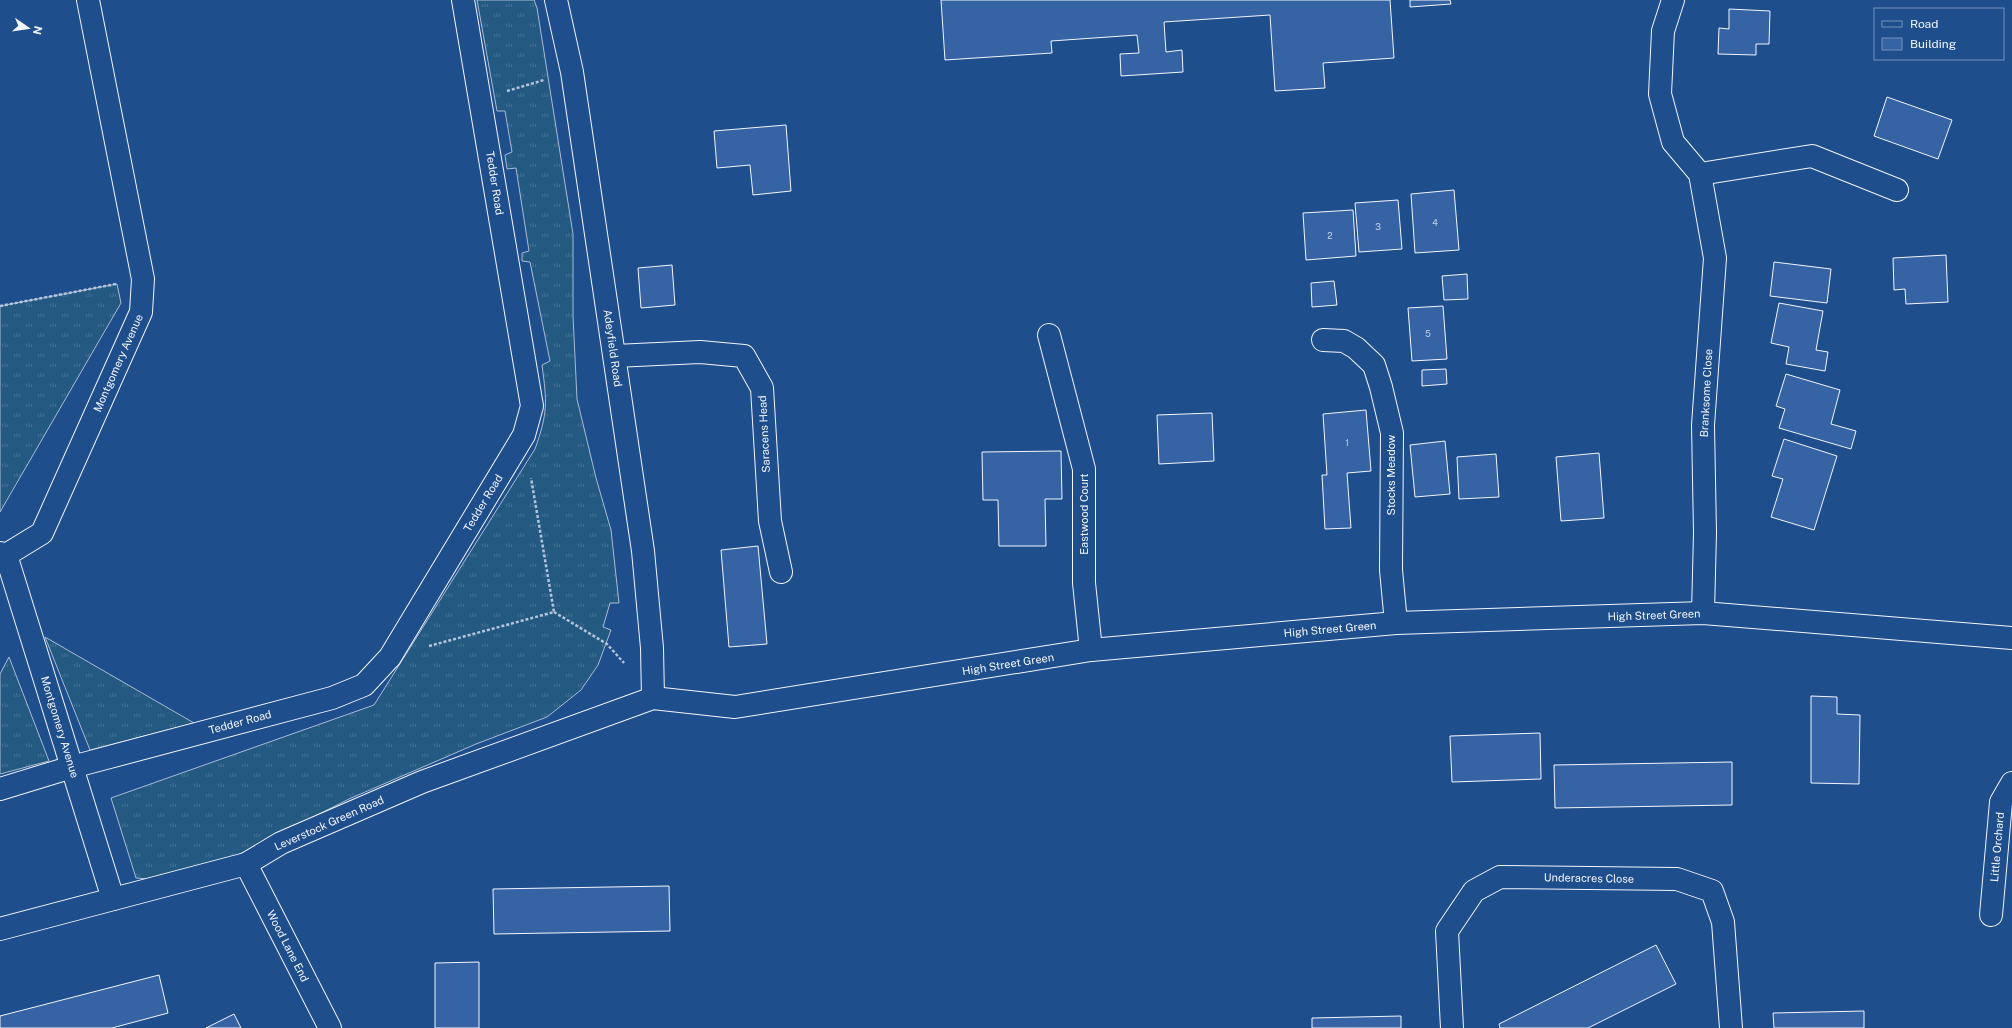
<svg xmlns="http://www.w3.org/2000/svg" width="2012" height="1028" viewBox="0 0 2012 1028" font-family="'Public Sans',sans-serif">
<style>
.grass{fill:url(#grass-tufts);stroke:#a8bbd7}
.building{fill:#3563a3;stroke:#f2f6ff}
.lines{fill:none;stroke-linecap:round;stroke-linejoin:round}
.minor-casing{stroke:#f2f6ff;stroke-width:24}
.path{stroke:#b3c4dc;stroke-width:2.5;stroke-dasharray:3 2;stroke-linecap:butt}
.minor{stroke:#1f4e8c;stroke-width:22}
.labels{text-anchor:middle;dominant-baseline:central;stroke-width:3;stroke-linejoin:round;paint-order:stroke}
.number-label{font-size:9px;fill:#c3d1e8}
.street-label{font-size:11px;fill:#f2f6ff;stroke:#1f4e8c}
</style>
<defs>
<pattern id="grass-tufts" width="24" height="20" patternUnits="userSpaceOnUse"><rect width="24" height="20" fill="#245a82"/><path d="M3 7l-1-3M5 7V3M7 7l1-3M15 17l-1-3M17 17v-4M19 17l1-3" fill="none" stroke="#447295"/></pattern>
</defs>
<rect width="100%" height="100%" fill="#1f4e8c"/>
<!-- grass -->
<g class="grass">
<path d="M477,0H534L537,8L573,234V316L577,399L596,478L611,530L619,603H610L603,627L611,630L598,665L581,690L547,717L476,744L349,799L234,857L159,880L136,878L111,798L374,705L535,449C548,413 547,402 542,365L550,361L530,262L522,261V253L529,251L516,168L507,169L505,155L512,152L505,111H497Z"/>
<path d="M117,284L121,303L0,512V306Z"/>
<path d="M45,637L194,723L90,750Z"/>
<path d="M9,657L49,761L0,774V674Z"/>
</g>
<!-- building -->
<g class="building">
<path d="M941,0H1390L1394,58L1323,63L1325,88L1275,91L1270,15L1164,22L1166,52L1182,50L1183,72L1121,76L1120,54L1139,53L1137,35L1051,41L1052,53L945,60Z"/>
<path d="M1410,0H1450L1451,4L1410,7Z"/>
<path d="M1729,9L1770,11L1769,44H1756V55L1718,54L1719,28L1729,29Z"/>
<path d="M1887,97L1952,120L1938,159L1874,136Z"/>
<path d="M786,125L791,191L753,195L750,165L717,168L714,131Z"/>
<path d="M1454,190L1459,250L1415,253L1411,194Z"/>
<path d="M1398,200L1402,249L1359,252L1355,203Z"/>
<path d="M1353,210L1356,256L1306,260L1303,213Z"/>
<path d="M1946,255L1948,302L1906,304L1905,289L1894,290L1893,258Z"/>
<path d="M1774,262L1831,269L1827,303L1770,296Z"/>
<path d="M672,265L675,305L641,308L638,268Z"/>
<path d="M1467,274L1468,299L1444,300L1442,276Z"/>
<path d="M1334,281L1337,305L1312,307L1311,283Z"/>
<path d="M1779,303L1823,311L1816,350L1828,352L1825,371L1786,364L1789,347L1771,343Z"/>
<path d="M1443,306L1447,359L1412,361L1408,308Z"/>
<path d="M1446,369L1447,384L1422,386V370Z"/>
<path d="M1786,374L1840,390L1831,424L1856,431L1851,449L1779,428L1785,409L1776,406Z"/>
<path d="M1366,410L1371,471L1347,473L1351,528L1325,529L1322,475H1327L1323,414Z"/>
<path d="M1212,413L1214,461L1159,464L1157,415Z"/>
<path d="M1784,439L1837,456L1814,530L1771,517L1783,479L1772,476Z"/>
<path d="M1445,441L1450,494L1415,497L1410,445Z"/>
<path d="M1061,451L1062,499H1045L1046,546H999L998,500H983L982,452Z"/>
<path d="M1599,453L1604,518L1561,521L1556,457Z"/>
<path d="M1496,454L1499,497L1459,499L1457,457Z"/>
<path d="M758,546L767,644L729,647L721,550Z"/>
<path d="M1811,696L1837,697V714L1860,715L1859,784L1811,783Z"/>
<path d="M1540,733L1541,779L1452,782L1450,736Z"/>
<path d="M1732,762V805L1555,808L1554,765Z"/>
<path d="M669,886L670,931L494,934L493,889Z"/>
<path d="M1656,945L1676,984L1588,1028H1500L1499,1024Z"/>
<path d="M479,962V1028H435V963Z"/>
<path d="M159,975L168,1013L112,1028H0V1016Z"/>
<path d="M1864,1011V1028H1774L1773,1013Z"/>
<path d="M234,1014L241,1028H206Z"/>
<path d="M1401,1016V1028H1312V1018Z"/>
</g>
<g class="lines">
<!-- minor casing -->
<g class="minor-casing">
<g id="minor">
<path d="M556,0L572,72L643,551L652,648L653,698"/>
<path d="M1673,0L1663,31L1660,94L1673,142L1700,174L1715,258L1703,425L1705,533L1703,613"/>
<path d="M1700,174L1812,156L1897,190"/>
<path d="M1049,335L1084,469V583L1091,650"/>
<path d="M1323,340L1344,341L1356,348L1374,365L1381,387L1392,433L1391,570L1396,623"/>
<path d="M615,356L700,352L744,356L762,388L770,521L781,572"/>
<path d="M0,553L6,555L42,533L141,312L143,279L88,0"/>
<path d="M6,555L113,899"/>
<path d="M0,789L72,767L332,698L364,685L390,657L524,435L532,406L463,0"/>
<path d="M246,864L330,1028"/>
<path d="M1991,915L2001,802L2012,783"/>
<path d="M0,929L246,864L281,843L422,782L653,698L735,707L1091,650L1396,623L1703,613L2012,638"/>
<path d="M1452,1028L1447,931L1474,891L1500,877L1677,879L1712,891L1723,922L1731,1028"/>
</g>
</g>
<!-- path -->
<g class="path">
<path d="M507,91L544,80"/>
<path d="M0,306L116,284"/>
<path d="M554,612L607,644L624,663"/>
<path d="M429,646L554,612L531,478"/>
</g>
<!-- minor -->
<use href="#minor" class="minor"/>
</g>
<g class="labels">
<!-- number labels -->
<g class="number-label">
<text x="1435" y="222">4</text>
<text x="1378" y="226">3</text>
<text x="1330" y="235">2</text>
<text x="1428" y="333">5</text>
<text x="1347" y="442">1</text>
</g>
<!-- street labels -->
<g class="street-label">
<text transform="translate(495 183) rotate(81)">Tedder Road</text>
<text transform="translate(613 348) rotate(82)">Adeyfield Road</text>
<text transform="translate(118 363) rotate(-66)">Montgomery Avenue</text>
<text transform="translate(1706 393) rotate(-87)">Branksome Close</text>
<text transform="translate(764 434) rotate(-93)">Saracens Head</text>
<text transform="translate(1391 475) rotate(-90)">Stocks Meadow</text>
<text transform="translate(483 503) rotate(-59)">Tedder Road</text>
<text transform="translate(1084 514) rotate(-90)">Eastwood Court</text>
<text transform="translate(1654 615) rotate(-2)">High Street Green</text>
<text transform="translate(1330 629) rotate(-5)">High Street Green</text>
<text transform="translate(1008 664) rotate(-9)">High Street Green</text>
<text transform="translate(240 722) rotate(-15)">Tedder Road</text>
<text transform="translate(60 727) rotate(73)">Montgomery Avenue</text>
<text transform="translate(329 823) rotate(-24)">Leverstock Green Road</text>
<text transform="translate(1997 847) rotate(-85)">Little Orchard</text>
<text transform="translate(1589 878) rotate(1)">Underacres Close</text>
<text transform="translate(288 946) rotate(63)">Wood Lane End</text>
</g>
</g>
<!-- legend -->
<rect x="1874" y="8" width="130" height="52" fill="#1f4e8c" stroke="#7391ba"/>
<rect x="1882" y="21" width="20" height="6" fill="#1f4e8c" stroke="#7391ba"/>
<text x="1910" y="28" font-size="12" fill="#f2f6ff">Road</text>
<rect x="1882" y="38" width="20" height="12" fill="#3563a3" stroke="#7391ba"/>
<text x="1910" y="48" font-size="12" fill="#f2f6ff">Building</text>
<!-- north arrow -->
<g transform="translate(28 28) rotate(103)" stroke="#1f4e8c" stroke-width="3" paint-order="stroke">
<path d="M0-3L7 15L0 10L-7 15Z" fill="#f2f6ff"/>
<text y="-6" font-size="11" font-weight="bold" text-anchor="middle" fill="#f2f6ff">N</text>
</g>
</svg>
